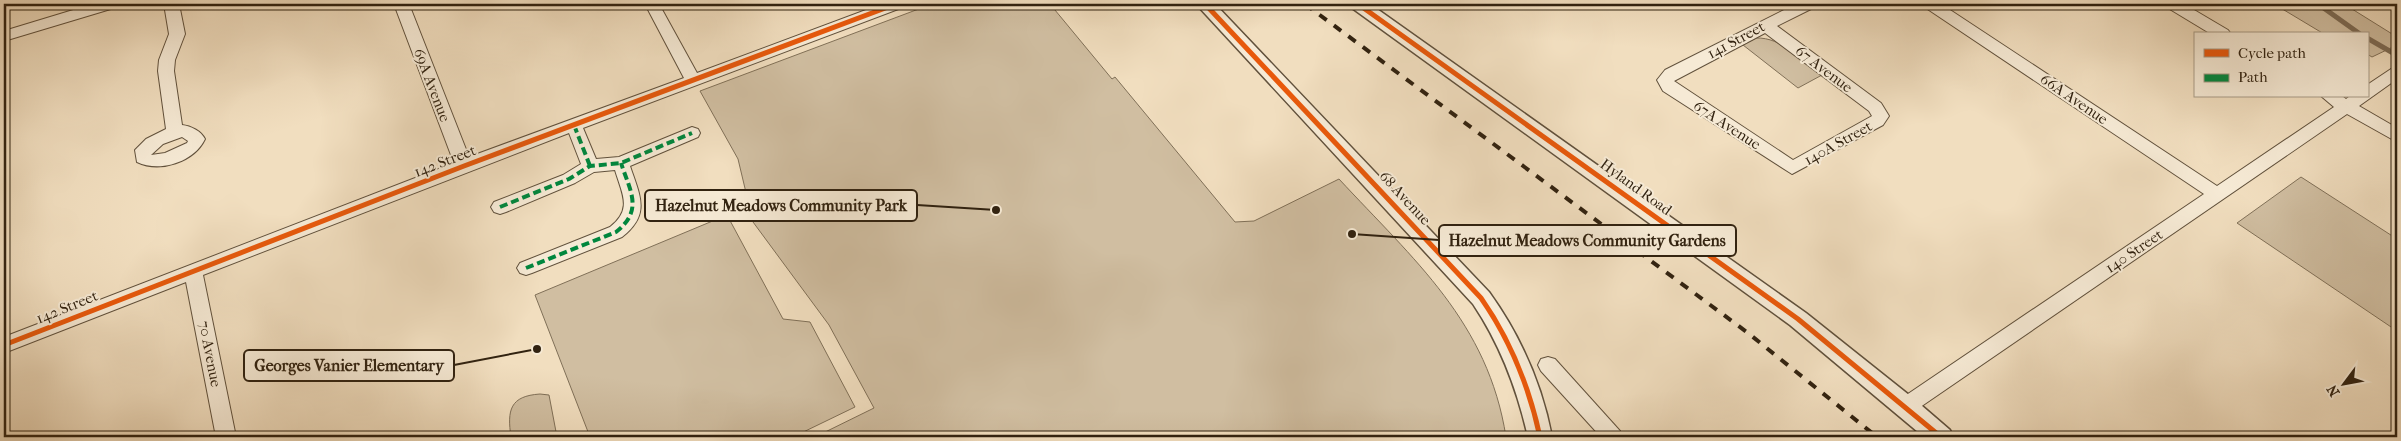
<svg xmlns="http://www.w3.org/2000/svg" width="2401" height="441" viewBox="0 0 2401 441" font-family="'IM FELL French Canon',serif">
<style>
.green{fill:#d0bea1;stroke:#807058}
.lines{fill:none;stroke-linecap:round;stroke-linejoin:round}
.stream{stroke:#7d6c56;stroke-width:5}
.minor-casing{stroke:#61513c;stroke-width:2}
.tertiary-casing{stroke:#61513c;stroke-width:3}
.minor{fill:#f6ead5;fill-rule:evenodd}
.tertiary{fill:#f6ead5;fill-rule:evenodd}
.rail{stroke:#312210;stroke-width:4;stroke-dasharray:9 9;stroke-linecap:butt}
.quiet{stroke:#00873e;stroke-width:4;stroke-dasharray:8 4;stroke-linecap:butt}
.cycleway-casing{stroke:#f6ead5;stroke-width:8}
.cycleway{stroke:#e8590c;stroke-width:5}
.labels{text-anchor:middle;dominant-baseline:central;stroke-width:4;stroke-linejoin:round;paint-order:stroke}
.street-label{font-size:15px;fill:#312210;stroke:#f6ead5}
.leader{fill:none;stroke:#312210;stroke-width:2}
.callout-dot{fill:#312210;stroke:#f6ead5;stroke-width:2}
.callout{fill:#f6ead5;stroke:#312210;stroke-width:2}
.callout-label{font-size:16px;text-anchor:middle;font-weight:bold;fill:#312210}
</style>
<rect width="100%" height="100%" fill="#f1debf"/>
<filter id="stains"><feTurbulence type="fractalNoise" baseFrequency=".004" numOctaves="4"/><feColorMatrix values="0 0 0 0 .2 0 0 0 0 .09 0 0 0 0 .02 0 0 0 .5 -.17"/></filter>
<radialGradient id="worn" r=".72"><stop offset=".6" stop-color="#630" stop-opacity="0"/><stop offset="1" stop-color="#630" stop-opacity=".3"/></radialGradient>
<!-- green -->
<g class="green">
<path d="M932,4H1050L1112,79L1115,77L1235,222L1254,221L1339,179C1414,260 1488,322 1506,437H815L874,408L829,325L753,222L738,159L700,91Z"/>
<path d="M2274,4H2344L2397,37V45L2372,57L2367,54V34H2324Z"/>
<path d="M1756,38C1782,37 1802,61 1822,75L1798,88L1743,45Z"/>
<path d="M2301,177L2397,239V331L2237,223Z"/>
<path d="M727,215L783,319L810,322L855,407L793,437H590L535,295Z"/>
<path d="M540,394L549,395L557,437H511C507,410 510,396 540,394Z"/>
</g>
<g class="lines">
<!-- stream -->
<g class="stream">
<path d="M2318,4L2360,34"/>
<path d="M2367,38L2393,53"/>
</g>
<!-- minor casing -->
<g class="minor-casing">
<g id="minor">
<path d="M93,4H117L114,8L4,41V31Z"/>
<path d="M164,4H179L185,34L175,60L174,71L182,125C191,126 201,131 205,139C194,162 160,173 137,162L135,150L146,139L166,129L158,71L159,60L169,34ZM182,137L188,141L187,143L165,153L151,155L163,144Z"/>
<path d="M394,4H409L469,157L684,78L645,4H659L697,73L882,4H904L901,8L583,128L596,159L619,157L692,127L698,129L700,133L698,137L630,166C640,196 651,214 622,237L532,273L526,275L520,273L517,268L520,263L610,227C633,209 622,194 615,170L594,172L575,183L506,212L500,214L494,212L491,207L494,202L563,175L581,164L569,133L203,275L236,437H216L186,282L4,353V337L454,163Z"/>
<path d="M1796,4H1816L1813,8L1777,26L1881,103L1889,116L1883,125L1792,174L1663,91L1657,80L1665,70ZM1765,33L1869,111L1872,116L1793,160L1674,81Z"/>
<path d="M1924,4H1941L2217,186L2334,107L2321,96H2342L2346,99L2350,96H2367V85L2397,65V79L2359,106L2397,128V142L2347,114L1913,412L1906,414L1899,412L1896,406L1899,400L2204,194L1926,8Z"/>
<path d="M2165,4H2184L2228,30L2231,34H2211L2168,8Z"/>
<path d="M1548,357L1555,359L1620,431L1623,437H1601L1541,371L1538,365L1541,359Z"/>
</g>
</g>
<!-- tertiary casing -->
<g class="tertiary-casing">
<g id="tertiary">
<path d="M1196,4H1215L1489,292C1520,335 1542,384 1552,437H1528C1517,389 1501,346 1473,304Z"/>
<path d="M1349,4H1370L1806,313L1914,399L1950,430L1953,437H1924L1790,325L1352,8Z"/>
</g>
</g>
<!-- minor -->
<use href="#minor" class="minor"/>
<!-- tertiary -->
<use href="#tertiary" class="tertiary"/>
<!-- rail -->
<path class="rail" d="M1305,4L1748,333L1877,437"/>
<!-- quiet -->
<g class="quiet">
<path d="M574,125L590,166"/>
<path d="M500,207L569,179L590,166L621,163L692,133"/>
<path d="M526,268L616,232C644,210 630,191 621,163"/>
</g>
<!-- cycleway casing -->
<g class="cycleway-casing">
<g id="cycleway">
<path d="M1205,4L1481,298C1511,341 1529,386 1540,437"/>
<path d="M1358,4L1798,319L1941,437"/>
<path d="M4,345L464,166L896,4"/>
</g>
</g>
<!-- cycleway -->
<use href="#cycleway" class="cycleway"/>
</g>
<g class="labels">
<!-- street labels -->
<g class="street-label">
<text transform="translate(1736 40) rotate(-28)">141 Street</text>
<text transform="translate(1824 69) rotate(37)">67 Avenue</text>
<text transform="translate(432 85) rotate(69)">69A Avenue</text>
<text transform="translate(2074 99) rotate(34)">66A Avenue</text>
<text transform="translate(1727 125) rotate(33)">67A Avenue</text>
<text transform="translate(1838 143) rotate(-29)">140A Street</text>
<text transform="translate(445 161) rotate(-21)">142 Street</text>
<text transform="translate(1636 187) rotate(36)">Hyland Road</text>
<text transform="translate(1405 198) rotate(47)">68 Avenue</text>
<text transform="translate(2134 251) rotate(-34)">140 Street</text>
<text transform="translate(67 307) rotate(-22)">142 Street</text>
<text transform="translate(210 354) rotate(79)">70 Avenue</text>
</g>
</g>
<!-- callouts -->
<path class="leader" d="M996 210L917 205M1352 234L1439 240M537 349L454 365"/>
<g class="callout-dot">
<circle cx="996" cy="210" r="5"/>
<circle cx="1352" cy="234" r="5"/>
<circle cx="537" cy="349" r="5"/>
</g>
<g class="callout">
<rect x="645" y="190" width="272" height="31" rx="5"/>
<rect x="1439" y="225" width="297" height="31" rx="5"/>
<rect x="244" y="350" width="210" height="31" rx="5"/>
</g>
<g class="callout-label">
<text x="781" y="211">Hazelnut Meadows Community Park</text>
<text x="1587" y="246">Hazelnut Meadows Community Gardens</text>
<text x="349" y="371">Georges Vanier Elementary</text>
</g>
<!-- margin -->
<rect width="2401" height="441" fill="none" stroke="#f1debf" stroke-width="20"/>
<rect x="5" y="5" width="2391" height="431" fill="none" stroke="#312210" stroke-width="2.5"/>
<rect x="10" y="10" width="2381" height="421" fill="none" stroke="#312210"/>
<!-- legend -->
<rect x="2194" y="32" width="175" height="65" fill="#f6ead5" stroke="#a79a86"/>
<rect x="2204" y="49" width="25" height="8" fill="#e8590c" stroke="#a79a86"/>
<text x="2238" y="58" font-size="15" fill="#312210">Cycle path</text>
<rect x="2204" y="74" width="25" height="8" fill="#00873e" stroke="#a79a86"/>
<text x="2238" y="82" font-size="15" fill="#312210">Path</text>
<!-- north arrow -->
<g transform="translate(2344 384) rotate(238)" stroke="#f6ead5" stroke-width="4" paint-order="stroke">
<path d="M0-4L9 19L0 12L-9 19Z" fill="#312210"/>
<text y="-8" font-size="14" font-weight="bold" text-anchor="middle" fill="#312210">N</text>
</g>
<rect width="100%" height="100%" filter="url(#stains)"/>
<rect width="100%" height="100%" fill="url(#worn)"/>
</svg>
